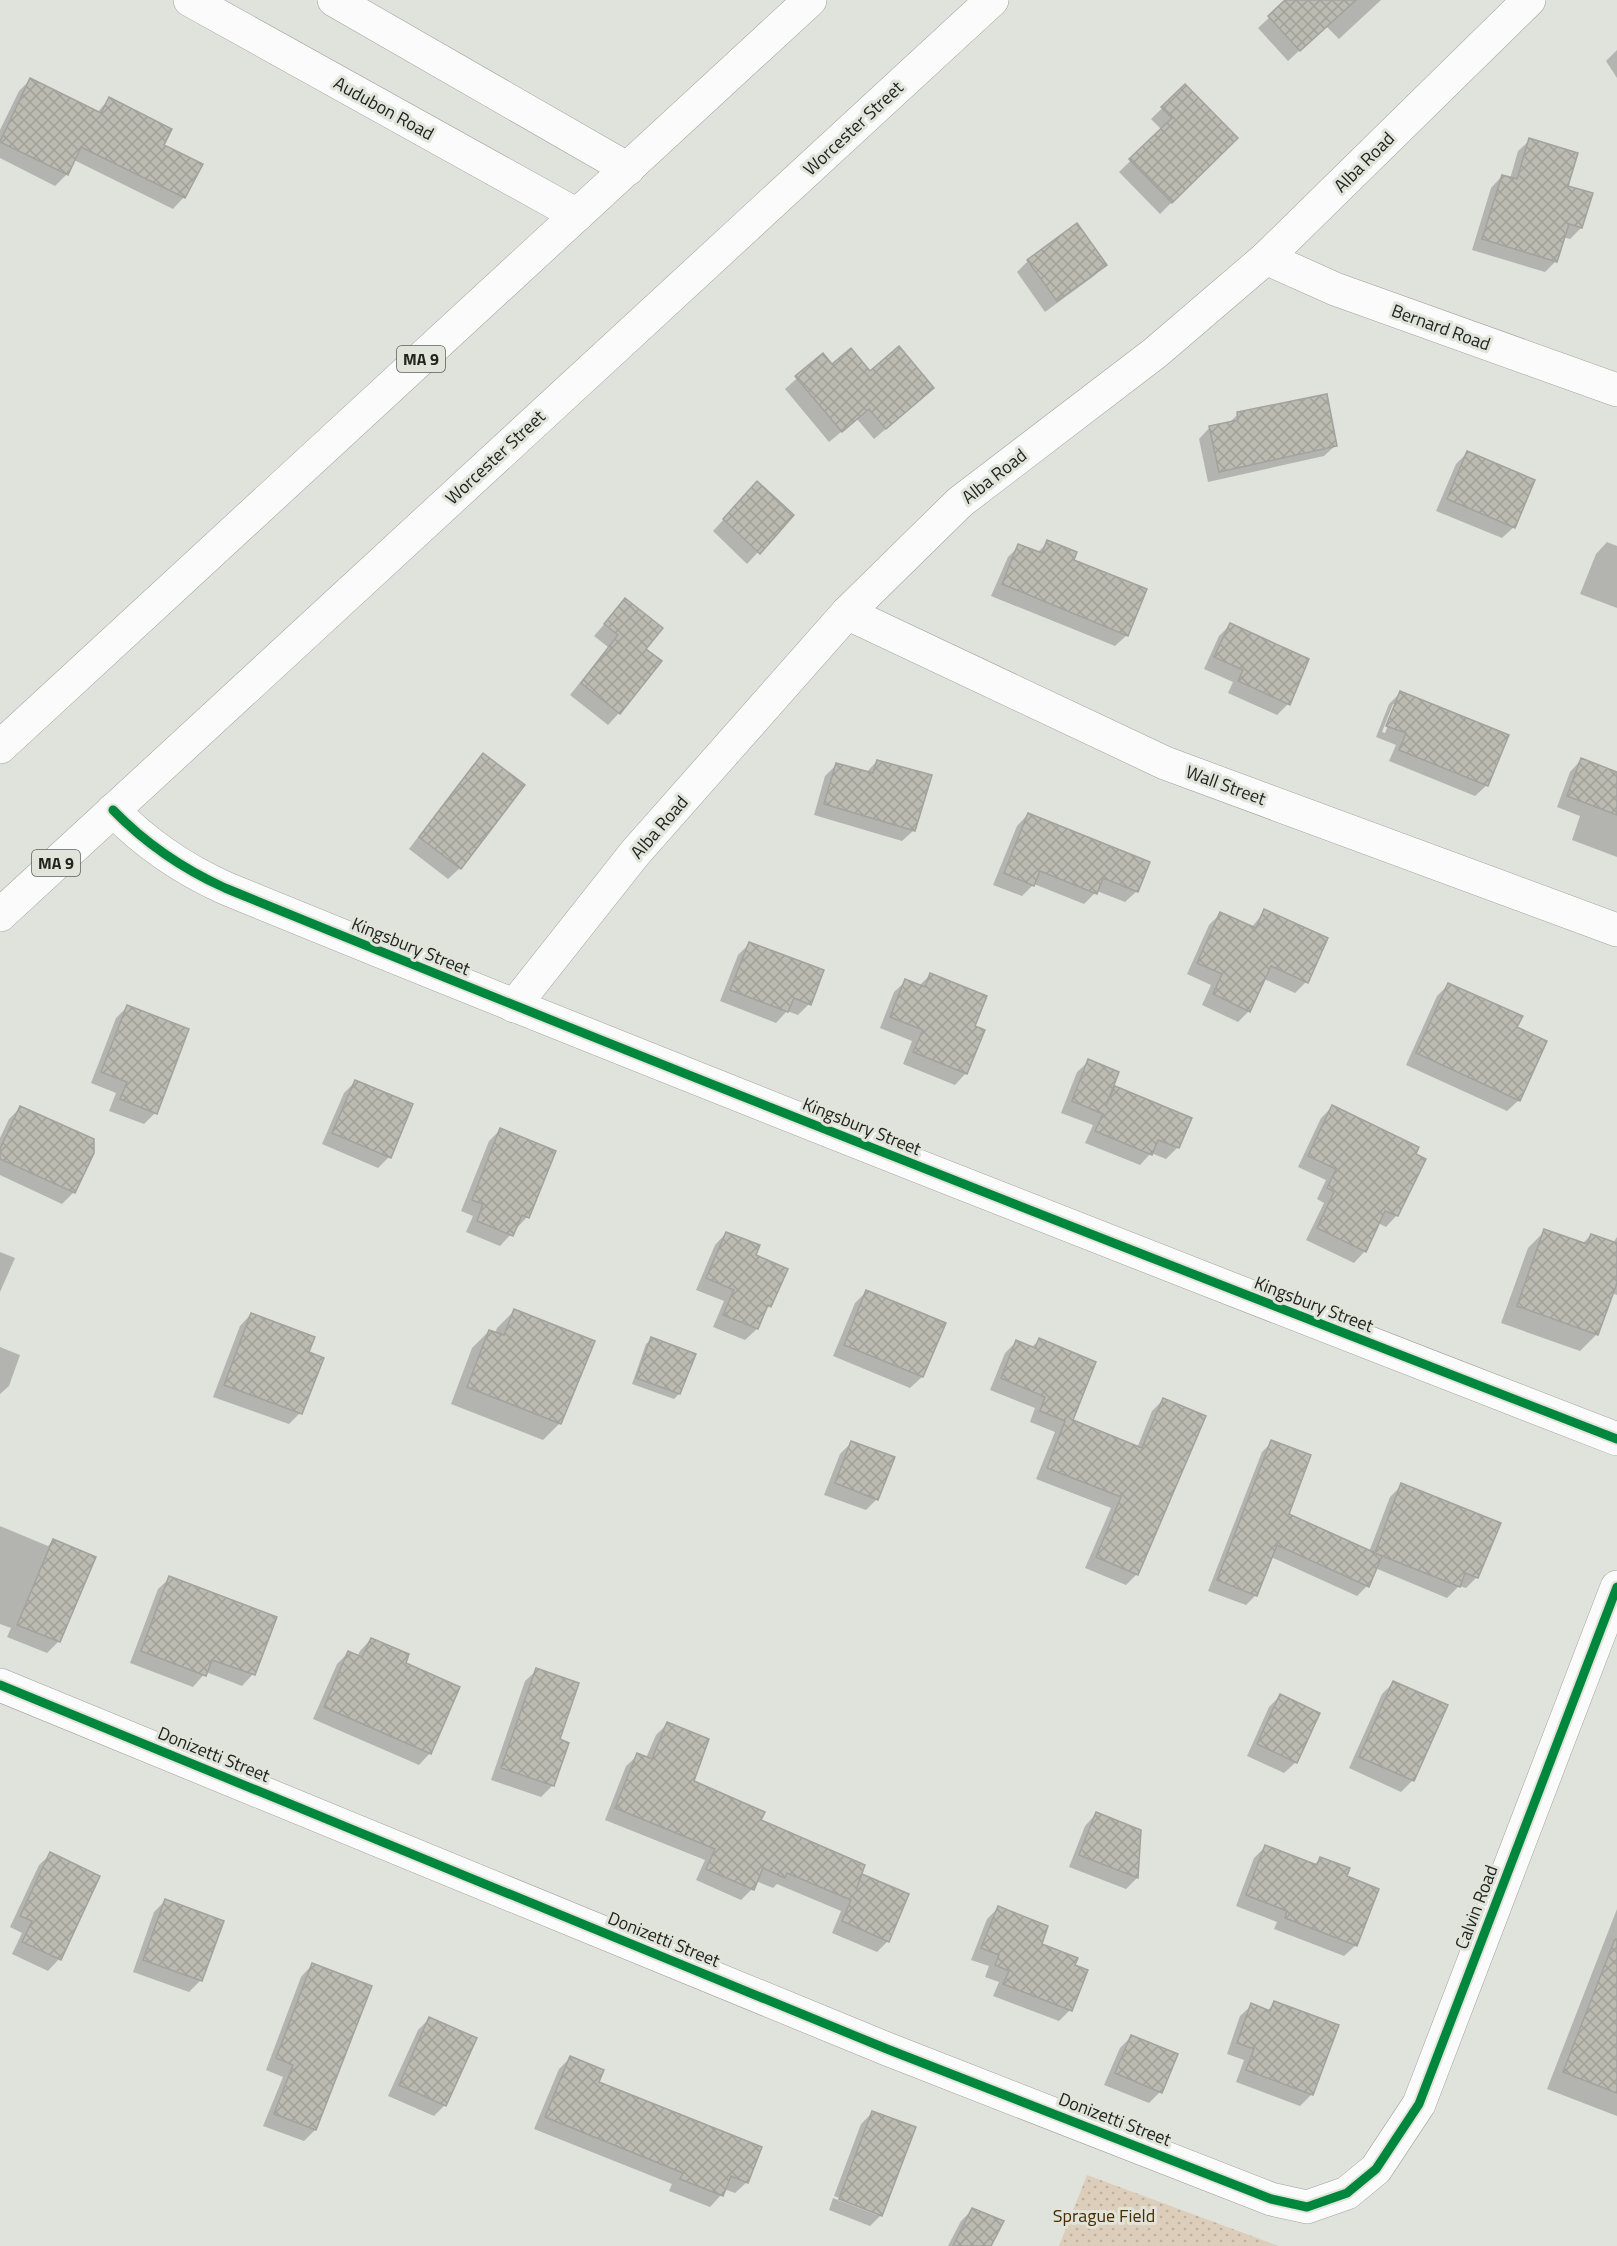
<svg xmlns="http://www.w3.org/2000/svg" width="1617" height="2246" viewBox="0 0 1617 2246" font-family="'Titillium Web',sans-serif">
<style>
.park{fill:url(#park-dots)}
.shadow{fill:#0003;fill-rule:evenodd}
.building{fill:url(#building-cross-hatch);stroke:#a2a29e;stroke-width:1.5}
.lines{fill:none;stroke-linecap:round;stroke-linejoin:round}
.minor-casing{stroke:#a1a29e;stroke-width:34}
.secondary-casing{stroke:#a1a29e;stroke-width:34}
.trunk-casing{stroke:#a1a29e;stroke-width:34}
.minor{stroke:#fafbfa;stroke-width:33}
.secondary{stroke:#fafbfa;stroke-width:33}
.trunk{stroke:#fafbfa;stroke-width:33}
.cycleway-casing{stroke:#e1e4da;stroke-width:13}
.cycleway{stroke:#00873e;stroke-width:9}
.labels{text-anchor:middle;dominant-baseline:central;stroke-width:6;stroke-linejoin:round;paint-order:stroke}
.shield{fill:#e1e4da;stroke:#5b5d57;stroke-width:1.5}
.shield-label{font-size:16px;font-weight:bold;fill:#22231f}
.street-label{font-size:18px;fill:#22231f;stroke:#e1e4da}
.park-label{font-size:18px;fill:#482c00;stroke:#e1e4da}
</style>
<defs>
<pattern id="park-dots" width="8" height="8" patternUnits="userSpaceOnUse" patternTransform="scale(1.5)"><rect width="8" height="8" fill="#dcceba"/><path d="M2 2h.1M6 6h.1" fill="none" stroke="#bcb19f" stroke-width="1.8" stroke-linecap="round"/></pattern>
<pattern id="building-cross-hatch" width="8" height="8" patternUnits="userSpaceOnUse" patternTransform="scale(1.5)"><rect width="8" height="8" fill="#bcbbb1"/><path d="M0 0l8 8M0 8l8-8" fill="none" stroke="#a1a098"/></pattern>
</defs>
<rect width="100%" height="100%" fill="#e0e2dc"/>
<!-- park -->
<path class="park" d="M1087,2175L1279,2246H1059Z"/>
<!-- shadow -->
<g class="shadow">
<path d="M1288,0H1381L1339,39L1326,26L1288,61L1258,28Z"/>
<path d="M1617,50V78L1606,61Z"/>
<path d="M30,80L97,113L109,99L162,145L184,197L173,209L74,160L67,174L55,186L0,158V130L19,91Z"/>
<path d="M1185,86L1236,138L1160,214L1119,172L1162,130L1151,119Z"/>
<path d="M1530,140L1566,187L1581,228L1570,239L1563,237L1556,261L1545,272L1472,250L1491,188L1502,176L1510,179L1518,151Z"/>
<path d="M1028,261L1105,265L1094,276L1045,312L1017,272Z"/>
<path d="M823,355L832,366L870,373L921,399L874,439L857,419L829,442L785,389Z"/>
<path d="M1238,414L1336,445L1324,456L1208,482L1199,439L1210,427L1228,424Z"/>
<path d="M1467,453L1514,527L1502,538L1436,511L1456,464Z"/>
<path d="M746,495L792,516L747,564L713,531Z"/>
<path d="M1048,542L1127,635L1115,646L991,596L1008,557L1019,546L1037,553Z"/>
<path d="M1607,542L1617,546V608L1580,594L1596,554Z"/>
<path d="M625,600L644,650L659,662L619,713L608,725L570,695L608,647L594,636Z"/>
<path d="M1230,625L1288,704L1277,715L1228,693L1233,682L1204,669L1219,636Z"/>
<path d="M1400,693L1487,785L1475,796L1389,761L1396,745L1376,737L1389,704ZM1393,704H1396L1385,733L1382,732Z"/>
<path d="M483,755L460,868L448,879L409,849L472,766Z"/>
<path d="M1581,760L1617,773V857L1572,840L1580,816L1557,807L1570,772Z"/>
<path d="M877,761L914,830L902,841L814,815L825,776L837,764L866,773Z"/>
<path d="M1028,814L1137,891L1125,902L1097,891L1084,904L1034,884L1022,896L993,885L1017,826Z"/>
<path d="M1265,911L1306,982L1295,993L1264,979L1249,1011L1238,1022L1202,1005L1211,985L1187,974L1209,925L1220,914L1251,928Z"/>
<path d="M750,943L809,1004L798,1015L787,1011L776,1023L720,1001L738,955Z"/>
<path d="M931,974L973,1027L966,1073L955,1085L903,1064L912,1041L880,1028L894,992L906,981L919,986Z"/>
<path d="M1449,984L1515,1028L1519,1100L1507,1111L1406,1065L1437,996Z"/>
<path d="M127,1007L155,1113L144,1124L109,1111L116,1093L91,1083L116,1018Z"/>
<path d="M1089,1061L1109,1094L1116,1088L1190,1118L1177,1148L1166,1159L1151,1153L1140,1165L1085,1143L1093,1125L1061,1113L1077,1072Z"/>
<path d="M355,1082L389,1157L378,1168L322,1144L344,1093Z"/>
<path d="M1332,1107L1397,1215L1386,1227L1378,1223L1365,1251L1354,1263L1306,1240L1324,1203L1317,1199L1326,1180L1298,1167L1321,1118Z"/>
<path d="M20,1108L92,1153L74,1192L62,1204L0,1175V1138L9,1119Z"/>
<path d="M501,1129L527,1217L500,1246L466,1232L473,1216L461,1211L489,1141Z"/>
<path d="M1545,1231L1582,1244L1591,1235L1613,1243L1617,1237V1295L1612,1293L1597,1334L1580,1351L1501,1323L1528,1248Z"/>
<path d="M726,1233L754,1256L770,1306L763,1312L757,1329L745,1340L713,1327L724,1301L696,1290L715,1245Z"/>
<path d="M0,1252L15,1258L0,1292Z"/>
<path d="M866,1292L944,1324L922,1377L910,1388L833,1356L855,1303Z"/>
<path d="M514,1311L560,1423L543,1440L451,1404L472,1348L489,1331L495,1334L497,1328Z"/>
<path d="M251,1314L307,1353L300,1413L289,1424L213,1397L240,1326Z"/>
<path d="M652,1339L679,1394L674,1399L632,1384L646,1344Z"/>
<path d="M1039,1340L1071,1421L1137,1448L1152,1411L1163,1400L1137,1574L1126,1585L1085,1568L1111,1508L1036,1479L1055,1432L1030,1422L1035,1408L990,1390L1005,1353L1016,1342L1031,1348Z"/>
<path d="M0,1347L20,1355L9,1386L0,1394Z"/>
<path d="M1272,1442L1287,1515L1369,1552L1390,1497L1402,1485L1477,1577L1466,1588L1459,1586L1447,1598L1375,1568L1367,1586L1357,1596L1271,1557L1256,1595L1246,1605L1208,1591L1262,1452Z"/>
<path d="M851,1443L877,1499L866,1510L824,1495L840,1454Z"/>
<path d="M0,1526L48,1546L53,1541L94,1557L58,1642L47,1653L7,1637L11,1628L0,1624Z"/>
<path d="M170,1578L275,1618L253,1674L242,1686L206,1672L193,1687L130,1663L158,1589Z"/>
<path d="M371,1639L404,1664L430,1753L419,1765L313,1719L337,1664L348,1653L357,1657L360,1651Z"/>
<path d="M537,1670L558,1740L567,1744L552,1786L541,1797L491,1780L525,1681Z"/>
<path d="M1393,1683L1413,1780L1401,1792L1349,1768L1382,1694Z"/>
<path d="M1280,1696L1296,1762L1284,1773L1247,1756L1269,1707Z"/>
<path d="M667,1724L692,1781L857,1881L863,1876L888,1941L877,1952L832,1933L841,1911L777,1884L773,1888L756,1881L752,1889L741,1900L696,1880L705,1860L605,1820L626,1766L638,1755L646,1758L656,1735Z"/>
<path d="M1096,1814L1140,1831L1137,1878L1126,1889L1069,1867L1085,1826Z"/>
<path d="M1266,1846L1314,1865L1321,1858L1345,1877L1356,1945L1344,1956L1274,1929L1277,1922L1236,1906L1254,1858Z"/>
<path d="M51,1854L98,1876L59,1959L48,1971L12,1954L22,1933L10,1927L39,1865Z"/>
<path d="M165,1901L222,1921L200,1981L189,1992L133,1972L154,1912Z"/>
<path d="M998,1908L1040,1944L1073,1966L1070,2010L1059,2021L993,1996L999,1982L985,1977L989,1966L971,1960L987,1919Z"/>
<path d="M1617,1909V2116L1547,2089Z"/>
<path d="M312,1965L370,1987L315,2130L304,2141L263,2126L283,2077L266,2070L301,1977Z"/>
<path d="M1275,2003L1312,2094L1300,2106L1236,2082L1244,2060L1227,2054L1240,2016L1252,2005L1267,2011Z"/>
<path d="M429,2019L445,2105L434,2116L388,2096L418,2030Z"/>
<path d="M1131,2037L1160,2092L1149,2103L1104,2085L1120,2048Z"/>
<path d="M570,2058L597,2083L747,2182L735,2193L724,2189L721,2195L710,2207L669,2191L672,2184L534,2129L559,2069Z"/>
<path d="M872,2113L881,2215L870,2226L829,2210L833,2198L877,2215V2212L834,2196L861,2124Z"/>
<path d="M972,2210L990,2246H948L961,2221Z"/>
</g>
<!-- building -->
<g class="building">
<path d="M1285,0H1356L1300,51L1268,16Z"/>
<path d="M30,78L101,113L109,97L172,129L164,145L203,164L185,198L81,147L68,175L0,142Z"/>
<path d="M1185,84L1238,138L1172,203L1129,159L1172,118L1161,107Z"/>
<path d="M1529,138L1578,153L1568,186L1593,193L1582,228L1569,224L1557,262L1482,239L1502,175L1517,179Z"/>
<path d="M1077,223L1107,265L1057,301L1027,260Z"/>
<path d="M899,346L934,388L886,429L869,409L842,432L795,376L823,353L832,364L851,348L870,371Z"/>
<path d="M1327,394L1337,446L1219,472L1209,426L1238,420L1237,412Z"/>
<path d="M1467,451L1535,480L1515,528L1447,499Z"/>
<path d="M757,481L794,515L760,554L723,519Z"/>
<path d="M1047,540L1077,552L1074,560L1147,589L1128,636L1002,584L1018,544L1042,553Z"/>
<path d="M625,598L663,628L646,649L662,661L620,714L581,683L618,635L604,624Z"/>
<path d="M1230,623L1309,659L1290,705L1238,681L1243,670L1214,657Z"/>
<path d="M1400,691L1509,735L1488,786L1399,750L1406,733L1386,726Z"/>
<path d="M483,753L525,785L461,869L419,837Z"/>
<path d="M1581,758L1617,772V815L1567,796Z"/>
<path d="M877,760L932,775L915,831L824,804L836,763L873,773Z"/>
<path d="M1028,813L1150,862L1138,892L1103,878L1097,894L1040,871L1034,886L1004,873Z"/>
<path d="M1264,909L1328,938L1308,983L1271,966L1250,1012L1213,994L1222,974L1197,963L1220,912L1256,928Z"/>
<path d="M749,942L824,970L811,1005L794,998L788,1012L730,990Z"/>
<path d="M930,973L987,996L975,1026L985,1030L967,1074L913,1052L923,1030L890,1017L905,979L925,987Z"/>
<path d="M1448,983L1523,1016L1517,1027L1547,1041L1520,1101L1416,1053Z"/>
<path d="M127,1005L189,1029L157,1114L120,1099L127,1082L101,1072Z"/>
<path d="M1088,1059L1119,1072L1106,1106L1115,1086L1192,1118L1179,1148L1158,1140L1152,1155L1095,1131L1103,1114L1072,1101Z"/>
<path d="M355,1080L413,1104L391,1158L332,1133Z"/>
<path d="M1332,1105L1419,1147L1416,1154L1426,1159L1398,1216L1385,1211L1366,1252L1317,1228L1334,1192L1327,1188L1336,1169L1308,1156Z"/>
<path d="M20,1106L94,1139V1153L75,1193L0,1159V1149Z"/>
<path d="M500,1128L556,1151L529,1218L522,1215L513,1236L477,1221L483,1204L472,1200Z"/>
<path d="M1544,1229L1587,1244L1591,1234L1617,1243V1283L1598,1335L1517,1306Z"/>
<path d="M726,1232L760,1245L756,1255L788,1269L771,1307L768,1305L758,1329L723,1315L734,1290L706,1278Z"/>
<path d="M866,1290L946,1323L923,1377L844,1345Z"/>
<path d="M514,1309L595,1341L561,1424L467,1387L489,1330L504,1335Z"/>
<path d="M251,1313L315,1337L309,1352L324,1358L302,1414L224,1385Z"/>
<path d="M651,1337L696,1354L680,1394L636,1378Z"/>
<path d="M1039,1338L1096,1362L1073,1420L1142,1448L1163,1398L1206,1416L1138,1575L1096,1557L1121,1497L1047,1468L1065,1421L1040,1411L1045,1397L1001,1378L1016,1340L1035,1348Z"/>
<path d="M1271,1440L1311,1455L1289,1514L1382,1556L1369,1587L1277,1545L1257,1596L1217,1580Z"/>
<path d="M851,1441L895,1457L878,1500L835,1483Z"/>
<path d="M1401,1483L1501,1523L1478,1578L1465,1573L1460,1587L1375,1553Z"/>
<path d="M53,1539L96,1557L60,1642L17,1625Z"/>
<path d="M169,1576L277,1617L255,1675L212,1660L206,1676L141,1651Z"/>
<path d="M371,1638L409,1654L406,1663L460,1687L431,1754L324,1707L348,1651L362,1657Z"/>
<path d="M536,1668L579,1683L560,1739L569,1743L554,1786L501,1768Z"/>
<path d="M1393,1681L1448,1705L1414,1781L1359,1757Z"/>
<path d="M1280,1694L1320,1713L1297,1763L1257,1744Z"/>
<path d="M667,1722L709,1739L694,1781L765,1812L761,1820L865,1865L856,1890L862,1874L909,1894L889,1942L842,1921L851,1900L787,1873L785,1878L763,1868L754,1890L706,1869L715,1849L615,1808L637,1753L652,1759Z"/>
<path d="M1096,1812L1141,1830L1138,1878L1079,1855Z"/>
<path d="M1265,1845L1317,1865L1320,1857L1350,1868L1347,1876L1379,1889L1357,1946L1285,1918L1287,1911L1246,1895Z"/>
<path d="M50,1852L100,1876L61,1960L22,1942L32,1921L20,1916Z"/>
<path d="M165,1899L224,1921L202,1981L143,1960Z"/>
<path d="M998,1906L1048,1926L1042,1944L1078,1958L1075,1965L1088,1970L1072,2011L1003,1984L1009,1971L995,1965L999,1955L981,1948Z"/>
<path d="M1615,1939H1617V2093L1563,2072Z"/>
<path d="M312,1963L372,1986L316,2130L274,2114L293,2065L276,2058Z"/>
<path d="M1274,2001L1339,2025L1313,2095L1246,2070L1254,2049L1237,2043L1251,2003L1270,2011Z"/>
<path d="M429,2017L477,2038L446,2106L399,2085Z"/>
<path d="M1131,2035L1178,2054L1162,2093L1115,2073Z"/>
<path d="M570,2056L604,2070L599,2082L762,2147L748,2183L731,2176L723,2196L680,2179L683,2173L545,2117Z"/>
<path d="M872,2111L916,2127L882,2216L839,2199Z"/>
<path d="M972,2208L1004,2221L991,2246H953Z"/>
</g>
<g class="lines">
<!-- minor casing -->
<g class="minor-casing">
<g id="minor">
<path d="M190,0L577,215"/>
<path d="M334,0L628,169"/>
<path d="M1266,258L1335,289L1617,390"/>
<path d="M847,613L1165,763L1617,930"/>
<path d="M514,1006L635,853L847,613L960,502L1155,353L1266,258L1529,0"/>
<path d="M0,1685L887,2049L1271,2199L1307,2207L1347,2193L1376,2169L1419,2104L1617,1587"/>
</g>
</g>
<!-- secondary casing -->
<g class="secondary-casing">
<path id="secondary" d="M113,810C145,843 183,869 225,888C687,1077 1152,1259 1617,1439"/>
</g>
<!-- trunk casing -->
<g class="trunk-casing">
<g id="trunk">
<path d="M0,747L810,0"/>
<path d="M0,915L992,0"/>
</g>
</g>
<!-- minor -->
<use href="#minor" class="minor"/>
<!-- secondary -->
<use href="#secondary" class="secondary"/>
<!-- trunk -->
<use href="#trunk" class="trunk"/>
<!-- cycleway casing -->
<g class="cycleway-casing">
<g id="cycleway">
<path d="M113,810C145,843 183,869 225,888C687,1077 1152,1259 1617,1439"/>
<path d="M0,1685L887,2049L1271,2199L1307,2207L1347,2193L1376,2169L1419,2104L1617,1587"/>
</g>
</g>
<!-- cycleway -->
<use href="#cycleway" class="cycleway"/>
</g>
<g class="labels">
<!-- shield labels -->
<g class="shield">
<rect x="397" y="346" width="48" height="26" rx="4.5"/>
<rect x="32" y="850" width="48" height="26" rx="4.5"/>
</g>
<g class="shield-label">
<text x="421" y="359">MA 9</text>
<text x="56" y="863">MA 9</text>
</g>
<!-- street labels -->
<g class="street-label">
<text transform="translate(384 108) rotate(29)">Audubon Road</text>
<text transform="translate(853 128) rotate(-43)">Worcester Street</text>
<text transform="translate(1364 162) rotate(-45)">Alba Road</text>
<text transform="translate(1441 327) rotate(20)">Bernard Road</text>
<text transform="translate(495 457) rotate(-43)">Worcester Street</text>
<text transform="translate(994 476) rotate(-38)">Alba Road</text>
<text transform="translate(1226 785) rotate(20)">Wall Street</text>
<text transform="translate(659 827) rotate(-49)">Alba Road</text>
<text transform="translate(411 946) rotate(22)">Kingsbury Street</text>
<text transform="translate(862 1126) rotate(22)">Kingsbury Street</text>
<text transform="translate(1314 1304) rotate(21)">Kingsbury Street</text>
<text transform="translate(214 1754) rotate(22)">Donizetti Street</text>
<text transform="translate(1476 1907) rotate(-69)">Calvin Road</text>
<text transform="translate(664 1939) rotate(22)">Donizetti Street</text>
<text transform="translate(1115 2119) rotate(21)">Donizetti Street</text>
</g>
<!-- park labels -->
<g class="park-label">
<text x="1104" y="2215">Sprague Field</text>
</g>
</g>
</svg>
